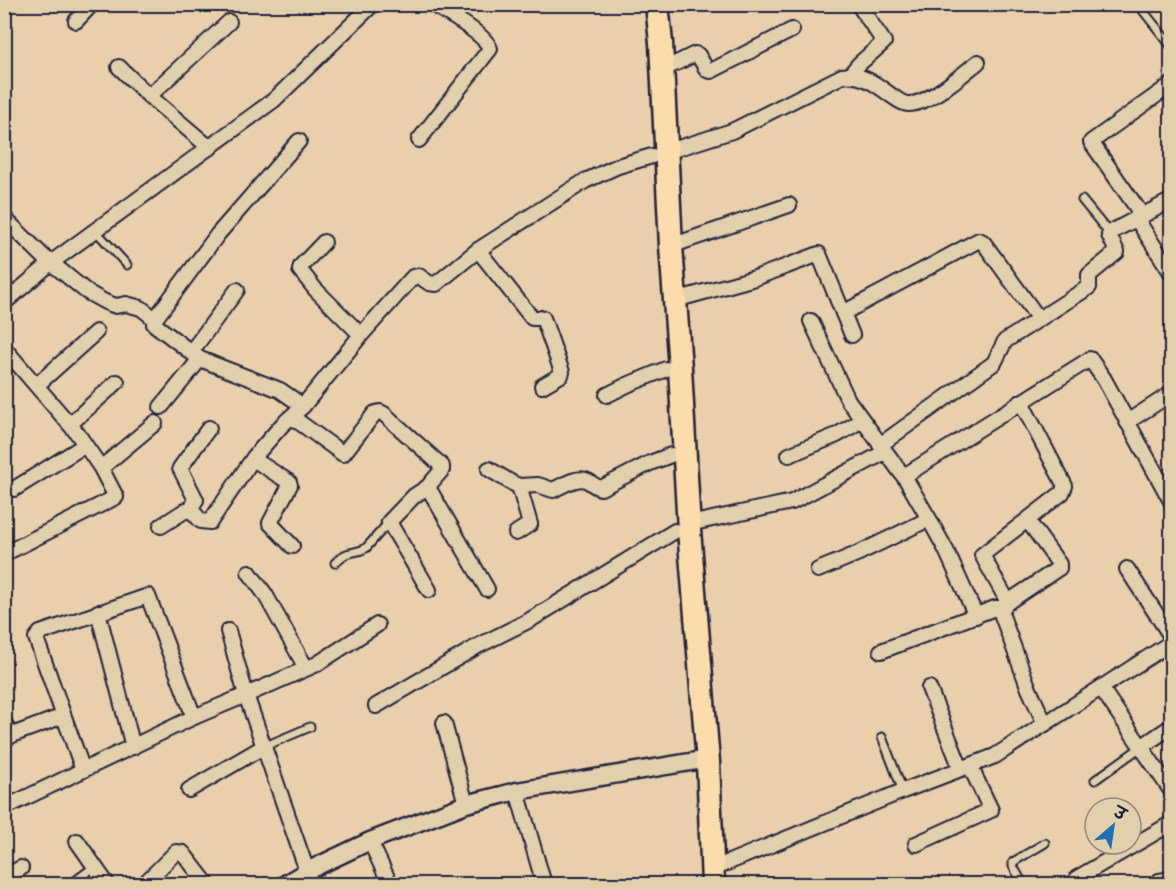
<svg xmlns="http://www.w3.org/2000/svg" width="1176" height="889" viewBox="0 0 1176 889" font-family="'Indie Flower','Playpen Sans Deva',sans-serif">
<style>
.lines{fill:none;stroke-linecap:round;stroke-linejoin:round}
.service-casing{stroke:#22223b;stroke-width:11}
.minor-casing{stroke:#22223b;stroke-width:18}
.tertiary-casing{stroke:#22223b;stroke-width:21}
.trunk-casing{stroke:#22223b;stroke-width:27}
.service{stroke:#e2d0ad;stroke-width:7}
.minor{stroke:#e2d0ad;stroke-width:14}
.tertiary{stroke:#e2d0ad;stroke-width:16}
.trunk{stroke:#fcdcac;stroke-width:22}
</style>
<rect width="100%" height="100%" fill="#e9cfac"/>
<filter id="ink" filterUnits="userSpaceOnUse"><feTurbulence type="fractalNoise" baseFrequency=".0167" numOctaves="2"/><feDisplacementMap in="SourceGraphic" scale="12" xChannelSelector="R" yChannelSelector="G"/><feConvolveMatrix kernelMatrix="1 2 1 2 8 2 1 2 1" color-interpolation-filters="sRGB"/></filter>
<g filter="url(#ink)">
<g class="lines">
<!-- service casing -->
<g class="service-casing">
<g id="service">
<path d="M1141,8L1172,47"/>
<path d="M1082,200L1109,233"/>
<path d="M95,230L127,265"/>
<path d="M335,563C351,547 352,556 366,548L389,522"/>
<path d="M882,737L903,791"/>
<path d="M263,747L310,727"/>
<path d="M1095,780L1141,747"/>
<path d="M71,884L95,866"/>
<path d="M1023,884L1013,866V862L1045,843"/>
</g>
</g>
<!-- minor casing -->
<g class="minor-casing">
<g id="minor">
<path d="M76,21L92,4"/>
<path d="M119,67L149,96L210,148"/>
<path d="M662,70L695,54L698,55L707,70L711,71L792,30"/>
<path d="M850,75L859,64L884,42L858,4"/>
<path d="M149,96L229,22"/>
<path d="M419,140L490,49C486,34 446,13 432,4"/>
<path d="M299,141L218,234L155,319L154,324L200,359L280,390L303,406"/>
<path d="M666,152L732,131L842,76C862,73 876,84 892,96C897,99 902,104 908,104C928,105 963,74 978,62"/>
<path d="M1142,215L1091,142L1172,84"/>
<path d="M4,218L44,257L87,292L105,302L116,306L126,304L141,308L155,319"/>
<path d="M1136,218L1172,274"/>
<path d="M324,242L301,266L300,270L315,289L361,335"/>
<path d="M671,246L789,205"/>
<path d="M478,250L532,318H543L562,372L561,375L542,386"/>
<path d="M675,300L755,278L819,254L852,335"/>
<path d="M4,303L52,262L274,100L373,4"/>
<path d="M843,313L979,240L983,242L1039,319"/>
<path d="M811,321L848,400L907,481L929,519L946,550L976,616"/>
<path d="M4,348L77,433L101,468L116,497L4,554"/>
<path d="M191,352L237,290"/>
<path d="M37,385L96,332"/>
<path d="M607,395L627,385L666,369"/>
<path d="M161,407L200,359"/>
<path d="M292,417L343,454L375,413L380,412L384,414L442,466V470L430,484L429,489L487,589"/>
<path d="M1127,422L1172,393"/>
<path d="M70,424L117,382"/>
<path d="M880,445L994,363L1005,341L1089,287V275L1117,252L1109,235L1111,232L1172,200"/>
<path d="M789,455L837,435L862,420"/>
<path d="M253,459L289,482L290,485L270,523L292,546"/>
<path d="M101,468L155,423"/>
<path d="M489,469L512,483L519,486L538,485L553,490C562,486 578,475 588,481C593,484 595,487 601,488L650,463L671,455"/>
<path d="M904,476L1090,359L1104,379L1172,503"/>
<path d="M429,486L414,496L389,522L429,590"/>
<path d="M14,489L85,445"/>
<path d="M190,510L196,500L180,468L209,428"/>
<path d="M1028,521L1059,564V568L1005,604L1001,613L1029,689L1045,724"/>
<path d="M689,524L792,502L885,452"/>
<path d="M161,526L186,510L193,512L201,521L210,522L254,457L282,425L303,406L361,335L413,277L419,276L429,283L436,284L478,250L585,181L618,166L652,156"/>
<path d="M516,533L530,524L519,486"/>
<path d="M1127,569L1172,638"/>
<path d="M818,570L859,553L929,519"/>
<path d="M249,572L265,594L306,668"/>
<path d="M1008,602L982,555L1062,493L1065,486L1021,402"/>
<path d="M98,612L133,747"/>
<path d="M228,631L246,695L317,664L377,625"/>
<path d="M881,651L995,608H1002"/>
<path d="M929,688L961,769"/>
<path d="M1101,688L1172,792"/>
<path d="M376,706L478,646L530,620L675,531"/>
<path d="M4,722L11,736"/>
<path d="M444,723L466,804"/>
<path d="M4,738L63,716"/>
<path d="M1141,747L1172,726"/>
<path d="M83,770L36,638L40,633L148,596L194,717"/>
<path d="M189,790L263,747"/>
<path d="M517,791L544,884"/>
<path d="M4,808L194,717L246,695L307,871"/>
<path d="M77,841L107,884"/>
<path d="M370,841L390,884"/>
<path d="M916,844L991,810L970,766"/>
<path d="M712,869L903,791L995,756L1172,642"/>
<path d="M4,877L21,868"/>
<path d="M144,884L176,852L183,853L207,884"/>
<path d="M1076,884L1077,878L1172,823"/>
<path d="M1156,884L1159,881L1172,879"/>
</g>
</g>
<!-- tertiary casing -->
<g class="tertiary-casing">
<path id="tertiary" d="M285,884L307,871L370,841L466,804L517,791L708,759"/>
</g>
<!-- trunk casing -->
<g class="trunk-casing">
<path id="trunk" d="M657,4L661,43L671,246L680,368L689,530L708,762L713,884"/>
</g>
<!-- service -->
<use href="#service" class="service"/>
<!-- minor -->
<use href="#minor" class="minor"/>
<!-- tertiary -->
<use href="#tertiary" class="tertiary"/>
<!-- trunk -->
<use href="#trunk" class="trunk"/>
</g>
</g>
<!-- margin -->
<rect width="1176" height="889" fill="none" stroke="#e2d0ad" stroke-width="24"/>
<rect x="12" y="12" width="1152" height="865" fill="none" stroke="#22223b" stroke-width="2" filter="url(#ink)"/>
<!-- north arrow -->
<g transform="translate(1113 826) rotate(29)"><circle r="28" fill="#e2d0ad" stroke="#958a7f" stroke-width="1.5"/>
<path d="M0-4.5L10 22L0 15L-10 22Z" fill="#1f6fb2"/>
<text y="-9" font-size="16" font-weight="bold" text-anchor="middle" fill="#22223b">उ</text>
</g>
</svg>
